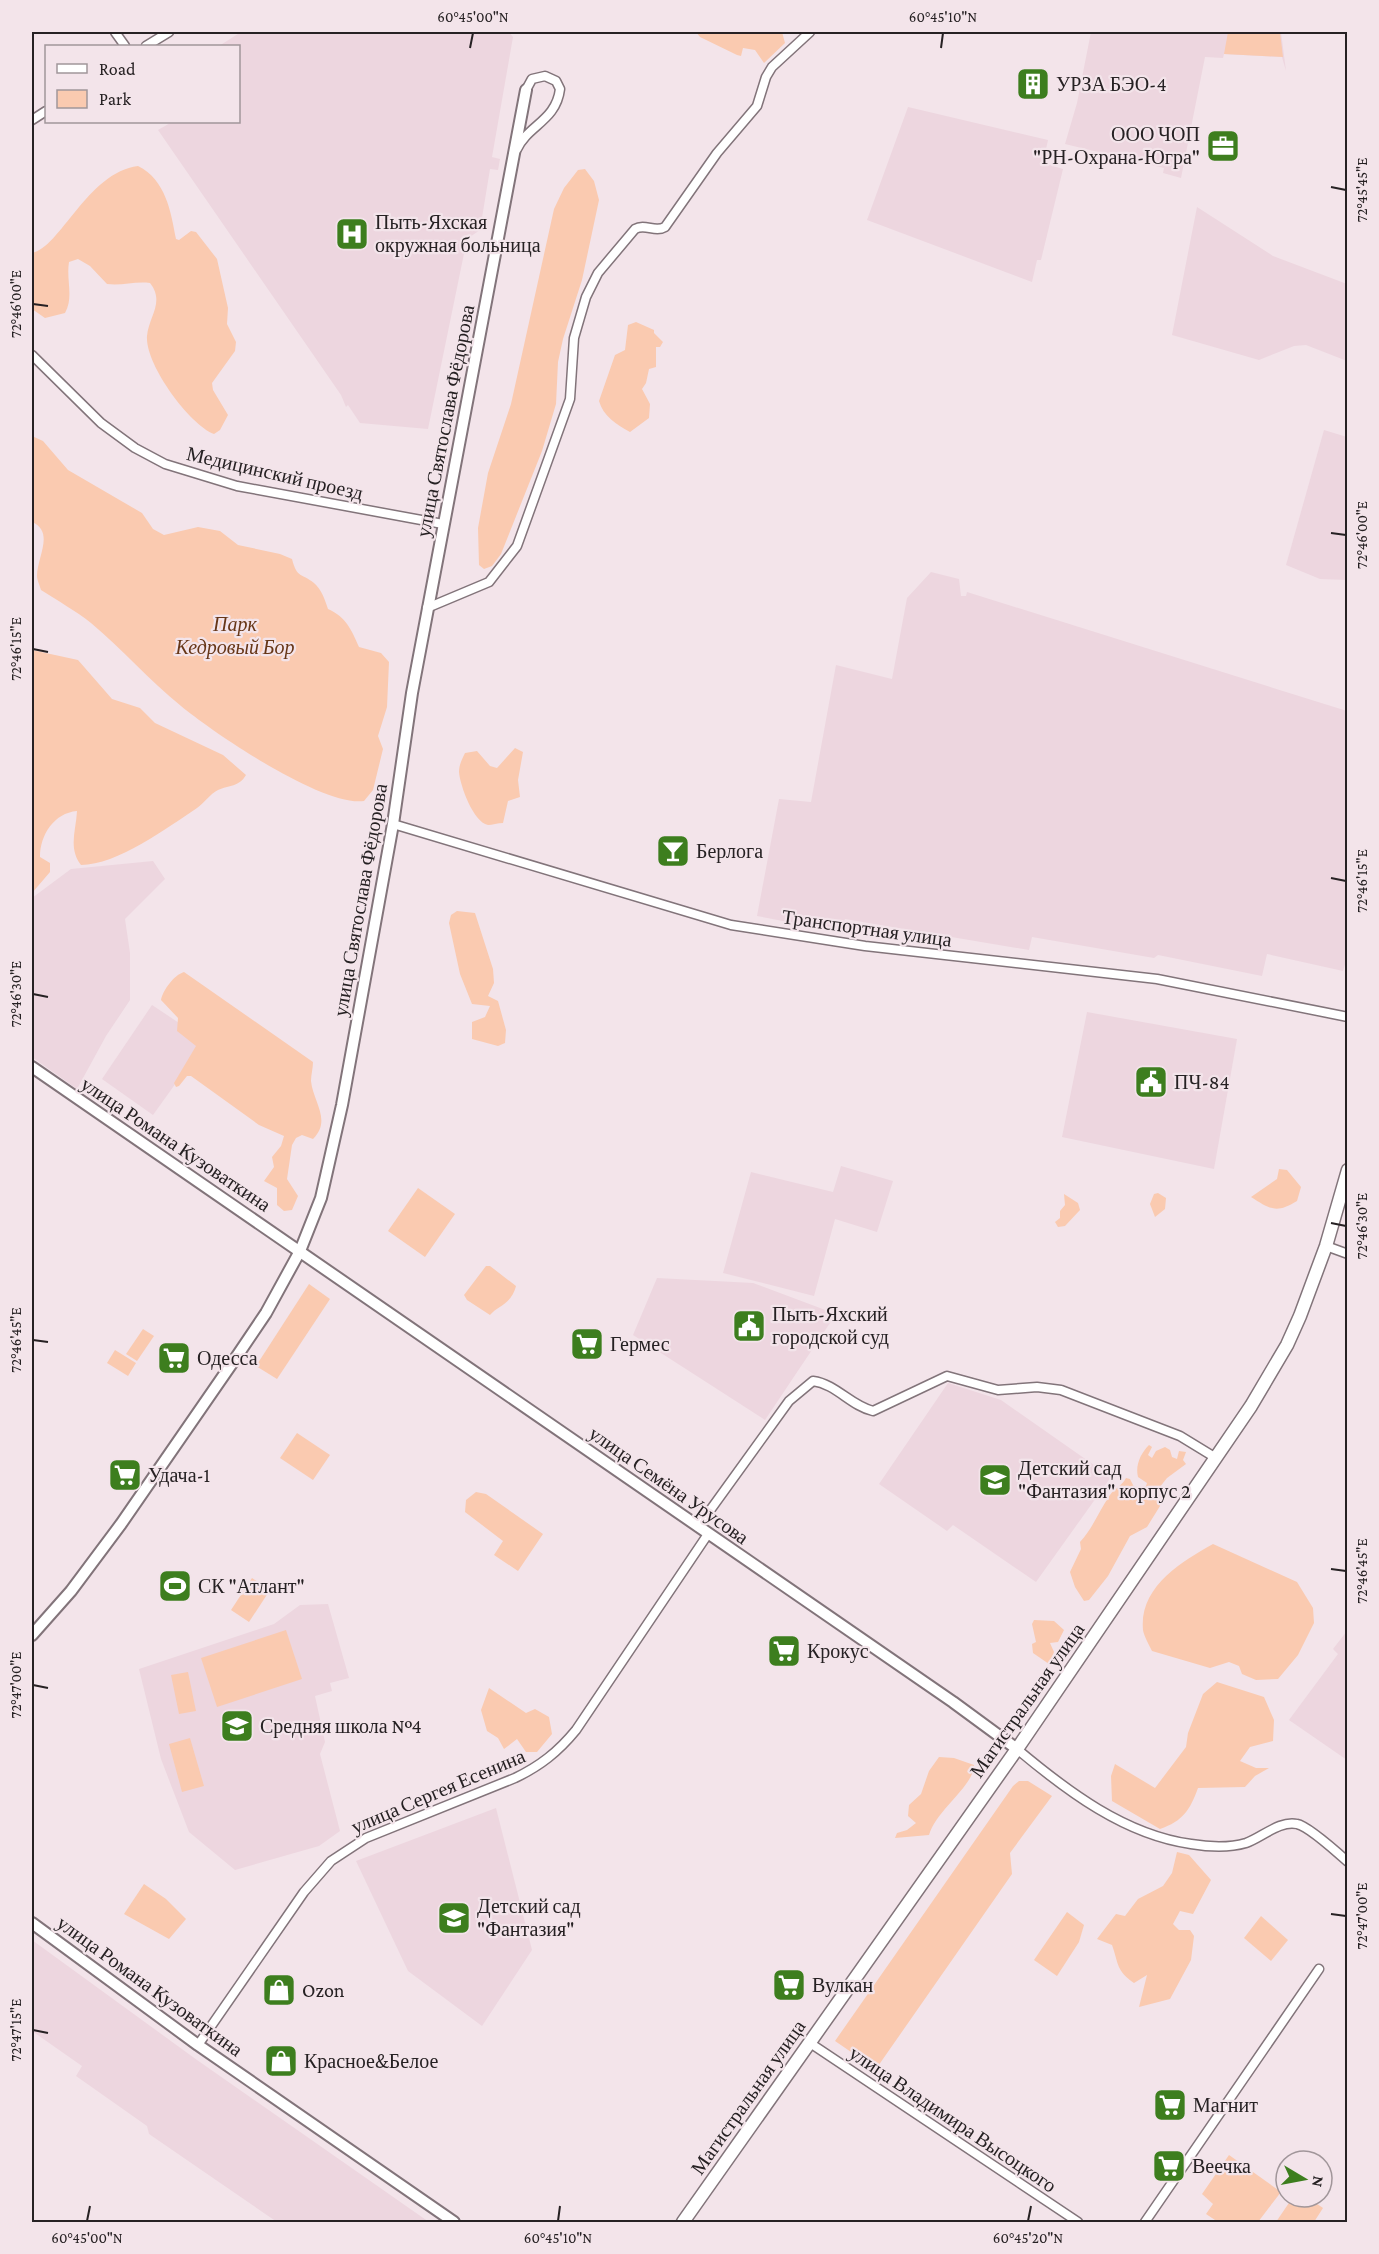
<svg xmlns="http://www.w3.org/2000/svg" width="1379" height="2254" viewBox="0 0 1379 2254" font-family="'Crimson Pro',serif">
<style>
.built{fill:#edd6df}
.green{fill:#facab0}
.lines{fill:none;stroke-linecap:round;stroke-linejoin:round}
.minor-casing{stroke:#82747a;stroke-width:11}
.tertiary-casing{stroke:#82747a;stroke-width:14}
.secondary-casing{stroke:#82747a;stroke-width:15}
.minor{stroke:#fff;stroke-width:8}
.tertiary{stroke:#fff;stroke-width:10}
.secondary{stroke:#fff;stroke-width:12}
.ticks{fill:none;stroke:#262123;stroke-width:2}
.labels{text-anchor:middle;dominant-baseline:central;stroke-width:4.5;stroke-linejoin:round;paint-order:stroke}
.poi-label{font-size:20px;fill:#262123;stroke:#f3e4ea;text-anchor:start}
.street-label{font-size:20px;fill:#262123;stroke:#f3e4ea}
.park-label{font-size:20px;font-style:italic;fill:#673617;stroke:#f3e4ea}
.neatline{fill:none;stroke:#262123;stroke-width:2}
.ticks-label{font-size:15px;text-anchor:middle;fill:#262123}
</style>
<rect width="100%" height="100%" fill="#f3e4ea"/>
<!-- built -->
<g class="built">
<path d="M241,32H509L513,37L492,157L500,159L498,170L490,169L480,230L467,239L428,429L360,423L348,405L346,407L341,395L158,130L172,122H238V46H219Z"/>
<path d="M1091,32H1281L1286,71L1282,57L1224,54L1223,58L1205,57L1181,178L1163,173L1164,168L1065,144L1077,103Z"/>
<path d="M908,107L1048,140L1043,163L1063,169L1041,260H1037L1032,282L867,220Z"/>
<path d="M1197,207L1273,256L1347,284V361L1306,345L1294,346L1259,360L1172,335Z"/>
<path d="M1324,430L1347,437V580L1320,579L1286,565Z"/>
<path d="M931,572L959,579L961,596H966L967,592L1347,711L1348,955L1343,971L1267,954L1262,976L1158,955L1154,958L1032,937L1029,950L845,919L840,932L757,916L779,799L811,802L836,665L892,679L907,598Z"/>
<path d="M153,861L165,879L125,919L130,953V1000L106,1036L77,1089L32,1057V898L71,869Z"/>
<path d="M152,1005L206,1041L153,1115L102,1079Z"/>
<path d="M1087,1012L1237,1039L1214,1169L1062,1137Z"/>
<path d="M841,1166L893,1181L877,1232L835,1219L814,1296L723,1273L751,1172L833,1192Z"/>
<path d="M657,1278L753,1283L836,1314L765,1420L633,1335Z"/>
<path d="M948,1383L1001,1400L1111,1477L1036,1582L953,1525L947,1531L879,1484Z"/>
<path d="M328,1604L349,1678L330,1683L332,1691L315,1696L325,1742L320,1754L340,1831L319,1846L235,1870L189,1832L161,1759L139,1669L274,1624L300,1605Z"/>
<path d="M1347,1631V1760L1289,1720L1338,1654L1333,1649Z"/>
<path d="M496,1808L532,1950L482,2026L408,1971L356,1861Z"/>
<path d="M32,1940L197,2060L429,2222H277L149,2134L147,2126L76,2076L82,2066L32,2031Z"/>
</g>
<!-- green -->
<g class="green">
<path d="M696,32H782L785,43L764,63L755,50L743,48L741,56L737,55L700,37Z"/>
<path d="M1228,32H1280L1283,57L1224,54Z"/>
<path d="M138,166C166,180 171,212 176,239L179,240L191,231L196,232L217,259L228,308L227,324L236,342L235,351L212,383L213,390L228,415L220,430L214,434C189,424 145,364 147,336C149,316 165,302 150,283C135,281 122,286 107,284L90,266L78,259L69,262C66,280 74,297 65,313L45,318L32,309V253C60,248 88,172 138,166Z"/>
<path d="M585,169L594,181L599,200L582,280L563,339L558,362L556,404L542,451L501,554L492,566L484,569L479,565L478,528L488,473L511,404L554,209L564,188L578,170Z"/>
<path d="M636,322L654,330V333L663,342L660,347H656V367L649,369L646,383L642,389L650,404L649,418L630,432C617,425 603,416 599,401L615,355L625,350L628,325Z"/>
<path d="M32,436L43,441L68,470L142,513L153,529L164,535L198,527L220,531L238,545L280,554L292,559C297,579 302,573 314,583C322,590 325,600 328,609C346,617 351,629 359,647L381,653L389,662L387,707L378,736L383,749L373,790L364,801C323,807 215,734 181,706C149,680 122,649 91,623C76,611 58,601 41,590C40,586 37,580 37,576C37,557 55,532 32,522Z"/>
<path d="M32,650L78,660L112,699L140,708L155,723L223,755L246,775C239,787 229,785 218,790C210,794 204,803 197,808C167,828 117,865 81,865C68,848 76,831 77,811C54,813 40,835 40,857L50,863V872L32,893Z"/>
<path d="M515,748L523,752L518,780L520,797L508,801L503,823C498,823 492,825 488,825C473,822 460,785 459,772C459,765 462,759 465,753L477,751L490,766L497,768Z"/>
<path d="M457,911L475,913L493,969L494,983L488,996L498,1001L506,1030L505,1043L498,1046L472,1039V1022L485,1017L490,1006L472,1004L460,974L449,923L451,915Z"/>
<path d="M184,972L313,1062C313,1068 311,1075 311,1081C313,1102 332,1120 313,1139L302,1135L296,1138L292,1145L287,1179L298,1196L292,1210L284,1211L277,1205V1188L264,1181L274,1167L272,1157L281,1146L284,1136L259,1125L191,1076H187L179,1086L176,1087L174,1083L196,1046L177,1031L178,1018L161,1000C163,990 174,975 184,972Z"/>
<path d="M1279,1169L1287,1170L1301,1187L1297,1201C1276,1214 1270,1209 1251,1197L1277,1179Z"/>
<path d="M418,1188L455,1214L425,1257L388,1231Z"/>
<path d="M1158,1193L1166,1198L1165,1209L1155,1217L1150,1204L1154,1194Z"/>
<path d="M1064,1194L1078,1203L1080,1210L1065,1226L1058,1227L1055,1222L1060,1218V1211L1065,1205Z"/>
<path d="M486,1266H490L516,1286C511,1305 498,1305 490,1315L467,1300L464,1295Z"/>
<path d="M309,1284L330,1299L277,1379L256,1366Z"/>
<path d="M143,1329L154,1336L137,1361L126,1354Z"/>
<path d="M115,1350L136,1363L128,1376L107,1363Z"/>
<path d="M297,1433L330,1455L313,1480L280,1458Z"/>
<path d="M1149,1445L1152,1447L1148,1455L1152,1458L1156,1451L1165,1447L1170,1450L1172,1457L1177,1459L1179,1451L1186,1452L1183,1460L1186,1464L1167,1478L1159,1488L1160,1506L1147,1527L1130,1536L1108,1576L1089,1600L1084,1601L1075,1587L1070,1572L1081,1549L1080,1542C1093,1528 1099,1511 1110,1495C1115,1488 1122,1486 1126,1478L1130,1479L1134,1487L1146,1486L1147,1483L1138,1477C1135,1465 1141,1453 1149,1445Z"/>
<path d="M476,1492L486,1494L543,1534L518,1571L494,1555L503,1541L465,1512L466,1500Z"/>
<path d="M1213,1544L1297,1582L1313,1608L1314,1623L1298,1655L1278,1679L1256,1680L1242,1674L1239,1666L1229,1662L1210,1668L1152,1651C1149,1645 1144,1636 1143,1630C1139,1587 1181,1562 1213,1544Z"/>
<path d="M252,1578L270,1590L249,1622L231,1610Z"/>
<path d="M1034,1620L1054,1621L1064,1630L1058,1642L1050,1643L1054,1652L1049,1664L1033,1653L1032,1644L1036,1642L1032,1624Z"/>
<path d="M286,1630L302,1679L217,1707L201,1658Z"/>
<path d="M188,1672L196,1711L179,1714L171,1675Z"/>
<path d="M1217,1682L1264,1697L1274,1720L1273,1741L1250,1747L1240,1761L1256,1768H1269L1255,1776L1245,1787L1198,1788C1190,1810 1183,1821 1160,1829L1112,1801L1111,1776L1115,1764L1155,1788L1186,1747L1188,1733L1203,1694Z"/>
<path d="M489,1688L526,1713L535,1709L549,1717L552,1734L537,1752H526L517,1739L504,1749L498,1738L487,1731L481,1710Z"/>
<path d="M190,1738L204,1786L182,1792L169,1744Z"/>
<path d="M939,1757L954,1758L974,1765C974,1786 937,1809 929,1835L895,1838L897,1833L907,1830L916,1823L908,1816L909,1805L921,1794L929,1771Z"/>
<path d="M1019,1781H1028L1052,1796L1010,1853L1012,1874L876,2069L835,2041L1013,1786Z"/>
<path d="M1177,1852L1189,1855L1211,1880L1193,1914L1180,1911L1173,1924L1179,1930H1190L1194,1936L1191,1960L1170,1999L1139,2007L1147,1975L1134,1983C1116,1970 1119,1965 1112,1945L1097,1939L1116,1914L1125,1916L1138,1899L1163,1886L1172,1873Z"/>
<path d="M144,1884L166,1899L186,1919L169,1939L124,1914Z"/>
<path d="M1067,1912L1084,1925L1079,1942L1057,1976L1034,1960Z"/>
<path d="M1261,1916L1288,1940L1271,1961L1244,1938Z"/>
<path d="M1229,2155L1281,2192L1258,2222H1218L1206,2214L1213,2204L1202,2194Z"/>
<path d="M1293,2197H1307L1323,2208L1314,2222H1276Z"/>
</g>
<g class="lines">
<!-- minor casing -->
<g class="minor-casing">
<g id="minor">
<path d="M115,32L125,46"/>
<path d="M146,46L169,32"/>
<path d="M32,120L46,111"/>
<path d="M517,149C528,125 556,121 560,89L556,81L545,76L532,79L526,90"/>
<path d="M32,355L101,423L135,448L165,464L237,486L443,524"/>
<path d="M427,608L489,582L517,546L570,399L574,338L586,297L598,273L635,229C645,223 655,233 665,227L717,153L757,106L766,77L772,67L810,32"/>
<path d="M393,824L731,925L865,946L1157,979L1348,1017"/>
<path d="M1326,1246L1348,1254"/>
<path d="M698,1527L789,1401L813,1381C836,1384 851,1406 873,1411L947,1376L998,1390L1037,1387L1061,1390L1180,1436L1216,1458"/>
<path d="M1017,1749C1067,1791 1125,1835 1191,1844C1209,1847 1229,1848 1246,1843C1261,1838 1280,1820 1297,1824C1308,1826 1338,1853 1348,1862"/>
<path d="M810,2043L1078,2222"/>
<path d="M198,2045L304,1892L331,1861L366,1838L515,1778C540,1766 558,1752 576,1730L708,1534"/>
<path d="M1145,2222L1319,1969"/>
</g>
</g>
<!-- tertiary casing -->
<g class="tertiary-casing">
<g id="tertiary">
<path d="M32,1067L953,1702L1017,1749"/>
<path d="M32,1635L71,1591L121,1524L235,1359L266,1313L300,1251L321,1198L342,1105L393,824L412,693L526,90"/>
<path d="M32,1923L198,2045L454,2222"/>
</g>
</g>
<!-- secondary casing -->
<g class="secondary-casing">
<path id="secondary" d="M683,2222L1017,1749L1251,1406L1287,1345L1300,1316L1326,1246L1348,1170"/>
</g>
<!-- minor -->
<use href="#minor" class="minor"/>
<!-- tertiary -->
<use href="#tertiary" class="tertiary"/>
<!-- secondary -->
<use href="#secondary" class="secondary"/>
</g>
<!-- ticks -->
<path class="ticks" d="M470,48L473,33M941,48L943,33M1331,187L1346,190M33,304L48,306M1331,533L1346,535M33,649L48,652M1331,878L1346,881M33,994L48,997M1331,1223L1346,1226M33,1340L48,1342M1331,1569L1346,1571M33,1685L48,1688M1331,1914L1346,1916M33,2030L48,2033M87,2221L90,2206M558,2221L560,2206M1028,2221L1031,2206"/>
<!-- icons -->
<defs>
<g id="building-square" transform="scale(1.725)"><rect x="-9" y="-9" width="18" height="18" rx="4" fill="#3d7e1e" stroke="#f3e4ea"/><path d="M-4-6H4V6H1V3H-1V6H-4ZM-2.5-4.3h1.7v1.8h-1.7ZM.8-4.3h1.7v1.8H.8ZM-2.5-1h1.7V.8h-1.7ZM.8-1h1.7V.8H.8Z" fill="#fff"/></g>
<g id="office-square" transform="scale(1.725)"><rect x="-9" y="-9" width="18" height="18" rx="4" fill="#3d7e1e" stroke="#f3e4ea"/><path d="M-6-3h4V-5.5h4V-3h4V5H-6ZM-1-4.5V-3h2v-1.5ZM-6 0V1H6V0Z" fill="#fff"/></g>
<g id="hospital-square" transform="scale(1.725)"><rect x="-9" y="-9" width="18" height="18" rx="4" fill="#3d7e1e" stroke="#f3e4ea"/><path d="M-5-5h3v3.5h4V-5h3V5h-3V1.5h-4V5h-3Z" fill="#fff"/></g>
<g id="bar-square" transform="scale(1.725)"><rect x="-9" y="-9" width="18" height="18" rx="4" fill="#3d7e1e" stroke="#f3e4ea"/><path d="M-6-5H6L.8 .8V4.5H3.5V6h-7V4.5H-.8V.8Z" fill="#fff"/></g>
<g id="civic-square" transform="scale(1.725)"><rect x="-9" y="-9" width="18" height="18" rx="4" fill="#3d7e1e" stroke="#f3e4ea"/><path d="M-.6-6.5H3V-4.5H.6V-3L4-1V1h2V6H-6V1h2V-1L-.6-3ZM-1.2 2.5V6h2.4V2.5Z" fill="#fff"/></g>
<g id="supermarket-square" transform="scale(1.725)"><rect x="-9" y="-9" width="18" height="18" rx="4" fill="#3d7e1e" stroke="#f3e4ea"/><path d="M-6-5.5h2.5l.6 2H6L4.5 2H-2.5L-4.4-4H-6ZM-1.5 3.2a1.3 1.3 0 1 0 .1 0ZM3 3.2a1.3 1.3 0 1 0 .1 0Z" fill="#fff"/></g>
<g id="school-square" transform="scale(1.725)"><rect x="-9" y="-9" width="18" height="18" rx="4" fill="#3d7e1e" stroke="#f3e4ea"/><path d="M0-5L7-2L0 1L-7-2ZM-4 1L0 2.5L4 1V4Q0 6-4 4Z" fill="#fff"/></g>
<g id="stadium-square" transform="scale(1.725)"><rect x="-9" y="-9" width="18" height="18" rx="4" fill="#3d7e1e" stroke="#f3e4ea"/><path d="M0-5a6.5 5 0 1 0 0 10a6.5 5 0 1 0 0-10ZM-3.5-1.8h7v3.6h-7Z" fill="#fff"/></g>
<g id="shop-square" transform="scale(1.725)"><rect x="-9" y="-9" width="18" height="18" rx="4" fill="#3d7e1e" stroke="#f3e4ea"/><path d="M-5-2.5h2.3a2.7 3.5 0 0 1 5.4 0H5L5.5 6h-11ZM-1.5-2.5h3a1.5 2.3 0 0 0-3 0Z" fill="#fff"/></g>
</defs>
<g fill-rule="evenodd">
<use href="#building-square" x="1033" y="84"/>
<use href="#office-square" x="1223" y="146"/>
<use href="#hospital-square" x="352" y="234"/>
<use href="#bar-square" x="673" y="851"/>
<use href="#civic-square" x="1151" y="1082"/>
<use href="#civic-square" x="749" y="1326"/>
<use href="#supermarket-square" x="587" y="1344"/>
<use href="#supermarket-square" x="174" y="1358"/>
<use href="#supermarket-square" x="125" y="1475"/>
<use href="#school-square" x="995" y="1480"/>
<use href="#stadium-square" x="175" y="1586"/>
<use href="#supermarket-square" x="784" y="1651"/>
<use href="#school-square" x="237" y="1726"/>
<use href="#school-square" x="454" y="1918"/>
<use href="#supermarket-square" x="789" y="1985"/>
<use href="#shop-square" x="279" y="1990"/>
<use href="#shop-square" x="281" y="2061"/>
<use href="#supermarket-square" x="1170" y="2105"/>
<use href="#supermarket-square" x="1169" y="2166"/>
</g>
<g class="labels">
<!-- poi labels -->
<g class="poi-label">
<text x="1056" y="84">УРЗА БЭО-4</text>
<text x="1200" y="134" text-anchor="end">ООО ЧОП<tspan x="1200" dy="23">"РН-Охрана-Югра"</tspan></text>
<text x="375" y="222">Пыть-Яхская<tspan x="375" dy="23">окружная больница</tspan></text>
<text x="696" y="851">Берлога</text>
<text x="1174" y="1082">ПЧ-84</text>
<text x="772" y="1314">Пыть-Яхский<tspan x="772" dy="23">городской суд</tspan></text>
<text x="610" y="1344">Гермес</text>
<text x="197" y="1358">Одесса</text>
<text x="1018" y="1468">Детский сад<tspan x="1018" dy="23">"Фантазия" корпус 2</tspan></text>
<text x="148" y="1475">Удача-1</text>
<text x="198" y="1586">СК "Атлант"</text>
<text x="807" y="1651">Крокус</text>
<text x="260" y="1726">Средняя школа №4</text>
<text x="477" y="1906">Детский сад<tspan x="477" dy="23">"Фантазия"</tspan></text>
<text x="812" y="1985">Вулкан</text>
<text x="302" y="1990">Ozon</text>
<text x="304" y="2061">Красное&amp;Белое</text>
<text x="1193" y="2105">Магнит</text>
<text x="1192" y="2166">Веечка</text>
</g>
<!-- street labels -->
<g class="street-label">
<text transform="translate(445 421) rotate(-79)">улица Святослава Фёдорова</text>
<text transform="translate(275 473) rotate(13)">Медицинский проезд</text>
<text transform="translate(360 900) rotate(-80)">улица Святослава Фёдорова</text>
<text transform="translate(867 928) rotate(8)">Транспортная улица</text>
<text transform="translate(176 1144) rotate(34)">улица Романа Кузоваткина</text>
<text transform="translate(669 1485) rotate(35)">улица Семёна Урусова</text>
<text transform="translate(1027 1700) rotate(-55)">Магистральная улица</text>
<text transform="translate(438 1791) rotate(-23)">улица Сергея Есенина</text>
<text transform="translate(150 1986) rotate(36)">улица Романа Кузоваткина</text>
<text transform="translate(748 2097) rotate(-55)">Магистральная улица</text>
<text transform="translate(953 2119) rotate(34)">улица Владимира Высоцкого</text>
</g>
<!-- park labels -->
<g class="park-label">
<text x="235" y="624">Парк<tspan x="235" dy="23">Кедровый Бор</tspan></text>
</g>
</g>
<!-- border -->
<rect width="1379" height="2254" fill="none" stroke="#f3e4ea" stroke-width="66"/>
<!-- legend -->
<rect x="45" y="45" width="195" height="78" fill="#f3e4ea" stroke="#a1969a" stroke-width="1.5"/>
<rect x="57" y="64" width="30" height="9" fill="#ffffff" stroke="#a1969a" stroke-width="1.5"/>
<text x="99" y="75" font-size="18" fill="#262123">Road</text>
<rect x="57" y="90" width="30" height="18" fill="#facab0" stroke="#a1969a" stroke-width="1.5"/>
<text x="99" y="105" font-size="18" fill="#262123">Park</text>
<!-- north arrow -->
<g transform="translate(1304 2179) rotate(100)"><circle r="28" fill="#f3e4ea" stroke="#a1969a" stroke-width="1.5"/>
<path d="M0-4.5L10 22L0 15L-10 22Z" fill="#3d7e1e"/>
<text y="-9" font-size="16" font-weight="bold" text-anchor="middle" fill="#262123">N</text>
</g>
<rect x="33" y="33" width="1313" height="2188" class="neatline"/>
<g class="ticks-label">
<text x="473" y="22">60°45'00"N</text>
<text x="943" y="22">60°45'10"N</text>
<text transform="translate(1362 190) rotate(-90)" y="5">72°45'45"E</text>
<text transform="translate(16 304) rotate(-90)" y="5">72°46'00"E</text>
<text transform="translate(1362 535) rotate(-90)" y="5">72°46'00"E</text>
<text transform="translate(16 649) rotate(-90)" y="5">72°46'15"E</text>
<text transform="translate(1362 881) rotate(-90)" y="5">72°46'15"E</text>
<text transform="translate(16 994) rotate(-90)" y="5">72°46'30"E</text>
<text transform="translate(1362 1226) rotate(-90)" y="5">72°46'30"E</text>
<text transform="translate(16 1340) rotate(-90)" y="5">72°46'45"E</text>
<text transform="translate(1362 1571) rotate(-90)" y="5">72°46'45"E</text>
<text transform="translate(16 1685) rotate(-90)" y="5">72°47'00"E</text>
<text transform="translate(1362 1916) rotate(-90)" y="5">72°47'00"E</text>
<text transform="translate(16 2030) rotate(-90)" y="5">72°47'15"E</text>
<text x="87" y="2243">60°45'00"N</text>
<text x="558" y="2243">60°45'10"N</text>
<text x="1028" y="2243">60°45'20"N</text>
</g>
</svg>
